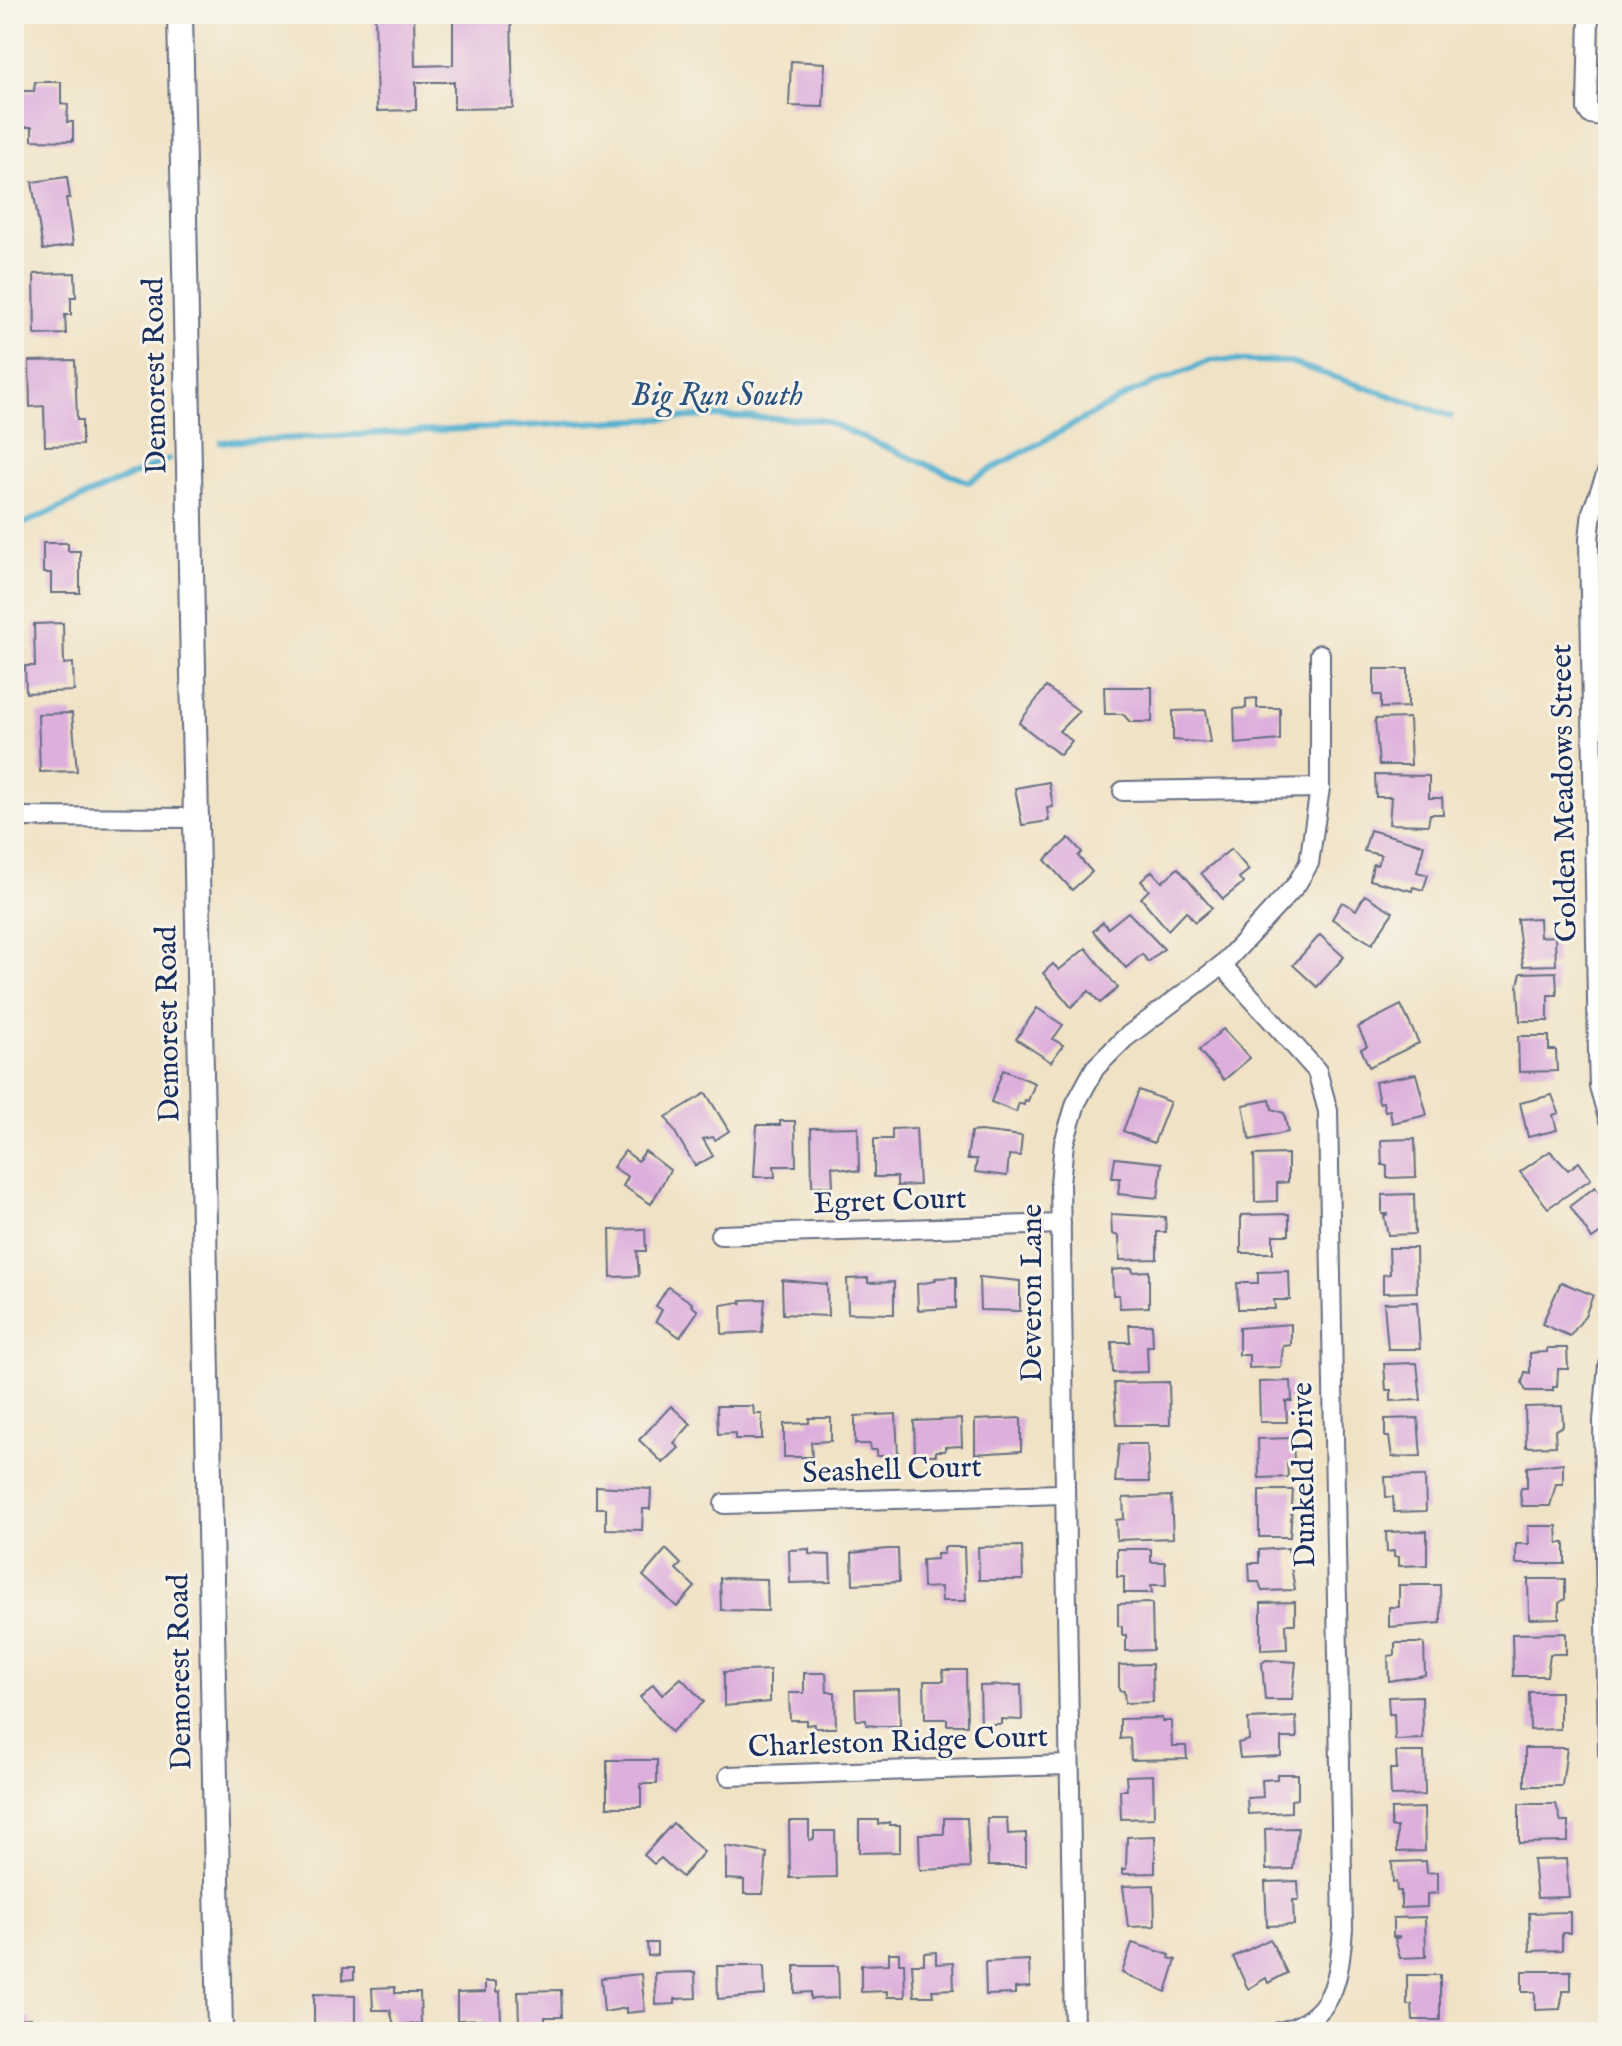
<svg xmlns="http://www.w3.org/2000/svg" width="1622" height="2046" viewBox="0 0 1622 2046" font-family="'IM FELL English',serif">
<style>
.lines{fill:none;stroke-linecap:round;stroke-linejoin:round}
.stream{stroke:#50afcf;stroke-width:6}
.building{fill:#ddafdc}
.minor-casing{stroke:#666e82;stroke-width:22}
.tertiary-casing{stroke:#666e82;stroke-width:28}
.minor{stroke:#fff;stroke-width:18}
.tertiary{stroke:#fff;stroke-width:24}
.labels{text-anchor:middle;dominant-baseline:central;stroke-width:6;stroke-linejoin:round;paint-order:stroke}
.street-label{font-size:30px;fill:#1b2f5e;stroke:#f7f3e8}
.water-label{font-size:32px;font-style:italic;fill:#2b5580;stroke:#f7f3e8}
</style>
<rect width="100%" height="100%" fill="#f7f3e8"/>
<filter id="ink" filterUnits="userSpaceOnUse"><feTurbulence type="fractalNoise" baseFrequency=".0125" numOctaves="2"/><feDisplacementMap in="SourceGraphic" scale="16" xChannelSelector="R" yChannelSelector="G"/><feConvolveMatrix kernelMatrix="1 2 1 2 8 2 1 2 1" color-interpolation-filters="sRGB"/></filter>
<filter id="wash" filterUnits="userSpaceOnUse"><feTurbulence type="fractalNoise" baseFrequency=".006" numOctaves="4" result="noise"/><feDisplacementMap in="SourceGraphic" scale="32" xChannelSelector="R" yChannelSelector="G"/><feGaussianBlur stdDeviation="1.8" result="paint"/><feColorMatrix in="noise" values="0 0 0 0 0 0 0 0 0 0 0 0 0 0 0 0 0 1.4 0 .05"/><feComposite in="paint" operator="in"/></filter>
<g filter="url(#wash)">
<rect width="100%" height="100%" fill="#f0e2c5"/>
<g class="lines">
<!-- stream -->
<g class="stream">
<path d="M221,442L713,416L822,420L968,482L1133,392L1212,360L1289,362L1451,416"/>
<path d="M14,528L169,459"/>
</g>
</g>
<g id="blocks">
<!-- building -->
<g class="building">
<path d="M375,14H414L415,66L453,65V14H511L513,108L454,109V82H416V110L377,111Z"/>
<path d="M791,61L825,63L823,107L789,106Z"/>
<path d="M35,82H61V104L68,105L67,122H73V141L32,140V127H21L22,91H34Z"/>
<path d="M67,177L70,198H66L73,245L43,250L32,182Z"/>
<path d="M75,273L76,297H71V315H65L66,334L35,335L34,274Z"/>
<path d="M75,360L77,420H82V445L45,446L44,406L30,407L29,361Z"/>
<path d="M43,543H68V551H80V593H51V573H43Z"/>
<path d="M63,623L64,664L73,663L74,691L26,693L25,666H35L34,624Z"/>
<path d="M1374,669H1408V707L1381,708V695H1374Z"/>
<path d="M1046,687L1079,711L1059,731L1072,741L1060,755L1019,723Z"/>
<path d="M1104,687H1152V722H1130L1123,714H1105Z"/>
<path d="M1257,698V708H1280V740L1235,744L1234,709L1246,708V699Z"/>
<path d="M1206,710L1211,743L1173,740V711Z"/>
<path d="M72,713L77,771L40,772L38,714Z"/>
<path d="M1409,718L1411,765H1379L1375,719Z"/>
<path d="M1375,775L1429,776V798H1442L1443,814H1430L1428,825L1389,824L1391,797H1376Z"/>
<path d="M1049,782L1053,807L1047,808L1049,821L1022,825L1015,788Z"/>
<path d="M1370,830L1424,845L1417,872L1428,875L1423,890L1413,887L1412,891L1370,880L1373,864L1377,865L1381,855L1364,851Z"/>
<path d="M1069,838L1082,852L1078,856L1092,872L1072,890L1045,860Z"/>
<path d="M1231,849L1249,870L1239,878L1243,883L1223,899L1201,873Z"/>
<path d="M1178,868L1212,908L1195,922L1186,911L1168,930L1141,898L1149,890L1141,881L1152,871L1162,882Z"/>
<path d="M1365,895L1393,912L1372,944L1332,919L1342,902L1356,910Z"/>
<path d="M1128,912L1164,949L1148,962L1142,954L1126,968L1093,931L1103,922L1108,928Z"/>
<path d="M1539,918L1540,937L1555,936L1556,965L1523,966L1517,919Z"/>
<path d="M1320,935L1344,957L1317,987L1293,965Z"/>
<path d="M1086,948L1118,988L1100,1003L1089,991L1071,1007L1043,973L1053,964L1059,970Z"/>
<path d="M1556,972L1557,995H1548V1021H1520L1518,985L1521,973Z"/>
<path d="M1401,1005L1419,1043L1369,1067L1361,1049L1367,1046L1358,1027Z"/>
<path d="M1037,1008L1063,1025L1053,1039L1063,1045L1051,1062L1016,1039Z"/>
<path d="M1223,1029L1250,1058L1224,1080L1199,1050Z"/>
<path d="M1518,1036H1549V1050H1556L1557,1071L1519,1072Z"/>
<path d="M1003,1070L1035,1083L1028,1101L1025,1100L1024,1105L1019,1103L1016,1112L991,1102Z"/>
<path d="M1416,1074L1427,1115L1392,1123L1390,1110L1385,1111L1383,1102L1379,1103L1375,1082Z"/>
<path d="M1139,1090L1170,1102L1154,1143L1123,1131Z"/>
<path d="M706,1093L729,1131L715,1140L713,1137L703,1139L713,1156L695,1166L666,1117Z"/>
<path d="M1552,1095L1559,1113L1553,1115L1557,1130L1528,1137L1520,1103Z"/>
<path d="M1270,1100L1272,1109L1284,1113L1288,1132L1250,1140L1243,1105Z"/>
<path d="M780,1121H795L796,1166H774L775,1177H754L757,1125H780Z"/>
<path d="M858,1127L859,1172L832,1166L833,1186H812L811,1128Z"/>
<path d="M916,1128L919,1185L897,1186V1177H874V1139H892V1129Z"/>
<path d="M980,1131L1022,1136L1020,1156L1009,1155L1007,1176L975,1172L977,1159H967L971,1132Z"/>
<path d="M1415,1139L1416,1177L1387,1178V1166L1382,1165L1381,1140Z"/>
<path d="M625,1151L638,1161L645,1151L670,1170L651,1204L623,1186L628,1177L613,1167Z"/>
<path d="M1550,1151L1568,1170L1579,1162L1591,1179L1548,1208L1520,1172Z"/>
<path d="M1288,1154V1182L1277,1183V1201L1255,1202L1254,1155Z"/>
<path d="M1115,1158L1162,1163L1158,1198L1118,1194L1120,1178H1112Z"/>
<path d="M1595,1187L1606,1202L1602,1205L1608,1213V1228L1592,1239L1570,1206Z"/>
<path d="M1414,1194L1415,1234L1388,1235L1384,1216L1388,1214H1382V1195Z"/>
<path d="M1111,1214L1165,1217L1166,1232H1157V1259L1120,1260L1119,1236L1112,1234Z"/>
<path d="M1289,1214V1235H1273V1253H1241V1215Z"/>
<path d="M645,1229L646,1251H637L639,1276L611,1277L610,1230Z"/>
<path d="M1389,1248H1416L1417,1292L1383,1293V1275L1390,1274Z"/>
<path d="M1132,1268L1133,1272L1149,1271V1307L1120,1308L1119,1295H1113L1112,1270Z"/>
<path d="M1289,1271L1290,1300H1274L1275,1309H1238L1237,1283H1258V1272Z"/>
<path d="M956,1277V1308L918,1310L917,1284L936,1281L935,1278Z"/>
<path d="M979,1277L1020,1281V1311L980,1310Z"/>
<path d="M868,1278V1283L894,1282V1314L848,1313L847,1279Z"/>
<path d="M782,1280L827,1284L828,1316L783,1314Z"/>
<path d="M1561,1282L1593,1295L1585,1316L1570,1336L1542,1324Z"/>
<path d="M668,1287L692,1303L691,1305L698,1311L680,1337L656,1321L662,1310L656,1306Z"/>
<path d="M765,1299L762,1332L722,1334L721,1305L740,1302L742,1305L741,1300Z"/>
<path d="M1417,1302L1420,1349H1388L1384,1303Z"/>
<path d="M1291,1324V1345L1283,1346L1281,1367L1249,1368V1355H1239V1328Z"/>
<path d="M1129,1325H1152L1153,1346H1147L1148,1372L1113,1373L1112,1342H1130Z"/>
<path d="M1547,1348H1567L1568,1369H1558L1557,1387H1553V1391H1526L1522,1383L1525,1372L1530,1373V1353L1547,1352Z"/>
<path d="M1417,1363L1421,1400L1391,1401V1390H1386L1384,1364Z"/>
<path d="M1291,1381L1292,1401H1286L1287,1422H1260L1259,1382Z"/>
<path d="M1169,1382L1170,1425H1117L1114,1383Z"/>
<path d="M671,1406L691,1424L674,1443L679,1448L663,1463L639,1440Z"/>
<path d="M717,1406H753L754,1414H762V1439H735V1433L718,1434Z"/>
<path d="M1562,1406L1563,1426L1555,1430L1556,1446L1526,1447L1525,1407Z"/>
<path d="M896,1414L898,1456H877V1450H871L870,1444H855V1416Z"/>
<path d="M809,1418H831V1441L811,1442L812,1457H784V1424L809,1423Z"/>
<path d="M1021,1418V1451L975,1454V1420Z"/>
<path d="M1418,1418L1421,1456L1392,1457L1389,1437H1385V1419Z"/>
<path d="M961,1419L962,1446L945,1447V1451H936V1455H915L914,1421Z"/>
<path d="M1293,1438L1294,1462L1287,1463L1288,1477L1259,1478L1258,1439Z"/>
<path d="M1119,1444H1147L1149,1482H1115Z"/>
<path d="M1563,1463V1484H1556L1550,1506H1522L1520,1494L1521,1488H1527V1467Z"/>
<path d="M1425,1476L1426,1511L1394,1512L1393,1497H1386L1385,1477Z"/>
<path d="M596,1486L651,1489L650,1509H643L642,1530L606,1529V1508H596Z"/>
<path d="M1259,1490H1293L1290,1537H1259Z"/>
<path d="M1171,1496L1173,1538L1117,1540L1116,1520L1124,1519L1123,1498Z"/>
<path d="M1528,1526H1557L1558,1543H1565V1564H1516V1544H1529Z"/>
<path d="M1427,1531V1565L1399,1566V1557H1394V1551L1387,1552L1386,1532Z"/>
<path d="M1022,1546L1023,1580H979L978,1547Z"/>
<path d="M944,1547H964L966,1601H942L941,1587L923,1588L922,1560L937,1559V1554H944Z"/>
<path d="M1288,1548L1295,1590L1262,1591L1259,1582H1250L1249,1563H1259V1550Z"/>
<path d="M666,1549L681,1564L676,1569L695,1587L677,1607L643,1576Z"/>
<path d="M809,1549V1554L830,1555L831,1582L790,1583L789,1550Z"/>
<path d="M887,1549H898L899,1582L853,1584L852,1553Z"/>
<path d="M1117,1549H1151V1562H1165L1166,1585H1151L1152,1593H1124V1577H1117Z"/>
<path d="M720,1578L767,1579L768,1611L721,1610Z"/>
<path d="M1528,1579H1565V1599L1559,1603V1618L1529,1619Z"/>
<path d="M1399,1585H1440L1441,1623L1389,1627V1607H1399Z"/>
<path d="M1295,1602V1624H1286L1287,1649L1261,1650V1603Z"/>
<path d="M1152,1603L1153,1650L1126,1651V1635H1122V1626H1118V1604Z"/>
<path d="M1566,1633V1654H1550L1547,1676H1513L1512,1634Z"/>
<path d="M1395,1643H1424L1425,1675L1389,1681L1388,1656L1395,1655Z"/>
<path d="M1266,1660L1296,1662L1292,1700H1265L1262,1663Z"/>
<path d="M1152,1664L1153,1702L1125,1703L1124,1691L1119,1690V1665Z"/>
<path d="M770,1670V1702L724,1706V1672Z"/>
<path d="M943,1670H966L967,1725H947V1719H925L924,1681H944Z"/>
<path d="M804,1673H826L827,1692H835L836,1728H814V1724L806,1725V1720H790L789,1693H804Z"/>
<path d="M681,1678L704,1702L671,1732L640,1697L653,1684L662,1695Z"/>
<path d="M1021,1685L1022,1720L1001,1719V1724H981L980,1686Z"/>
<path d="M899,1689L900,1726H877L867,1725L866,1720H856L855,1690Z"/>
<path d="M1529,1692H1560V1729L1530,1730Z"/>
<path d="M1422,1696L1423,1739L1395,1740L1394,1714H1389L1388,1697Z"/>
<path d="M1296,1717L1297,1738H1281V1756L1240,1758L1238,1743L1249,1740L1248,1719Z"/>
<path d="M1162,1718V1721H1171L1172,1746H1186L1187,1759L1131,1760L1130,1738L1120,1739V1719Z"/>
<path d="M1525,1748H1567L1562,1786H1525Z"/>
<path d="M1396,1752H1424L1425,1795L1391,1796L1390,1769H1397Z"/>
<path d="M607,1760H657V1784H641V1807H607Z"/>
<path d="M1277,1774H1298V1799L1291,1800V1812L1248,1814L1247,1798L1263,1797L1262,1780L1277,1779Z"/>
<path d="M1153,1775L1154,1818L1121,1819L1120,1790H1127L1126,1776Z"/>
<path d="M1519,1804H1556L1561,1822H1568V1842L1519,1843Z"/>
<path d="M1424,1808L1425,1851L1397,1852V1827H1391V1809Z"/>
<path d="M944,1818H967L970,1868L920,1870L919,1834H944Z"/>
<path d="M987,1818H1007L1008,1834L1026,1833V1866H988Z"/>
<path d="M859,1820H878V1825L889,1822V1825H900V1852L859,1853Z"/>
<path d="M789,1821H809V1840L814,1839V1831H835L836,1877L790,1878Z"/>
<path d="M673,1823L704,1852L682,1877L661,1858L654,1864L644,1855Z"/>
<path d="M1298,1828L1293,1869L1266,1870L1265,1829Z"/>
<path d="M1155,1836V1873L1122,1874V1869H1126L1127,1837Z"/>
<path d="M726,1846L767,1853L763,1894H744V1880L726,1879Z"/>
<path d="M1566,1859L1569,1897L1537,1898L1533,1860Z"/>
<path d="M1426,1861L1427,1873L1438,1872V1893L1427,1894V1907L1401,1908V1891H1397L1396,1882H1393L1392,1862Z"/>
<path d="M1298,1881L1299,1900H1293L1294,1925L1267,1926L1265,1882Z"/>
<path d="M1154,1885L1155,1926L1128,1927L1123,1886Z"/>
<path d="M1570,1912V1933H1562V1950L1530,1951L1529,1913Z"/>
<path d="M1425,1917L1426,1957L1400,1958L1395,1939L1400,1937H1393V1918Z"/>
<path d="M1270,1939L1287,1973L1268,1983L1266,1978L1248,1989L1233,1957Z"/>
<path d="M647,1943H657V1955L648,1956Z"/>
<path d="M1132,1943L1170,1955L1169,1958L1176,1960L1166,1992L1122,1973Z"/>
<path d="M936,1952V1964L953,1963L954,1989L932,1990L933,1996H914L912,1964H924V1953Z"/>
<path d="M889,1953H899V1963H904L905,1997H887V1991L861,1992V1965L889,1964Z"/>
<path d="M1029,1960L1030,1987L1015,1988V1994L986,1995L985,1962Z"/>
<path d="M717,1966H764L765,1995L718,1999Z"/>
<path d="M795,1966H838L839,1998L811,1999V1992L795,1993Z"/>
<path d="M343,1968H354V1979L343,1980Z"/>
<path d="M1522,1971H1571V1991H1563L1560,2009L1535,2010V1992H1522Z"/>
<path d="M695,1972L696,1998L675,1999V2004L656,2005L655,1973Z"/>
<path d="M641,1974L645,2011L626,2013V2008L604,2012L601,1978Z"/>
<path d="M1407,1975H1440V2020H1413L1412,2005H1407Z"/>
<path d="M485,1982H496V1992L500,1991L501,2024L483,2025V2019L457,2020V1993L485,1992Z"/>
<path d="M395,1987V1993H420L421,2024L394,2025L390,2010H373L372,1988Z"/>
<path d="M561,1990L562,2017H545V2022L519,2023L518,1991Z"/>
<path d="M314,1994L355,1995V2027L314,2023Z"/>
<path d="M31,2018L32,2032H14V2019Z"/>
<path d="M1572,2027V2032H1532L1531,2028Z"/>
</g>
</g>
</g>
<g filter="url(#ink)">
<use href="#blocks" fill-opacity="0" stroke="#666e82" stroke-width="2"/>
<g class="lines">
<!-- minor casing -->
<g class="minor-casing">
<g id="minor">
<path d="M1589,14L1587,109L1590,114L1608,117"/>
<path d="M1608,470L1592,512L1589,539L1598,1055L1599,1086L1608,1118"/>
<path d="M1123,791L1320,788"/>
<path d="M14,817L196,818"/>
<path d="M1222,965L1317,1071L1328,1111L1343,1929C1339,1979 1335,2019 1279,2032"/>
<path d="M720,1235L1061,1224"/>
<path d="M1608,1364L1603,1421L1608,1753"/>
<path d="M724,1504L1062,1494"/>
<path d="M729,1776L1068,1765"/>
<path d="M1074,2032L1060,1183L1064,1143L1076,1103L1095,1068L1125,1038L1222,965L1296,885L1309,863L1320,788V654"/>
</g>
</g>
<!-- tertiary casing -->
<g class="tertiary-casing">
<path id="tertiary" d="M180,14L220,2032"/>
</g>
<!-- minor -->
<use href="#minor" class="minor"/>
<!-- tertiary -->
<use href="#tertiary" class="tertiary"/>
</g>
</g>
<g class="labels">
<!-- street labels -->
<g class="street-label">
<text transform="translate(156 376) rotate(-91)">Demorest Road</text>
<text transform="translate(1565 793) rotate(-91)">Golden Meadows Street</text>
<text transform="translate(169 1024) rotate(-91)">Demorest Road</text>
<text transform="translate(890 1202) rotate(-2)">Egret Court</text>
<text transform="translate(1033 1293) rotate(-90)">Deveron Lane</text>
<text transform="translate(892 1471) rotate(-2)">Seashell Court</text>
<text transform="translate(1305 1475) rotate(-91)">Dunkeld Drive</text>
<text transform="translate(181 1672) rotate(-91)">Demorest Road</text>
<text transform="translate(898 1743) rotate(-2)">Charleston Ridge Court</text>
</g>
<!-- water labels -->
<g class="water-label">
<text x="717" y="396">Big Run South</text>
</g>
</g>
<!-- margin -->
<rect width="1622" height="2046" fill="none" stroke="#f7f3e8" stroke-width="48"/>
</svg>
